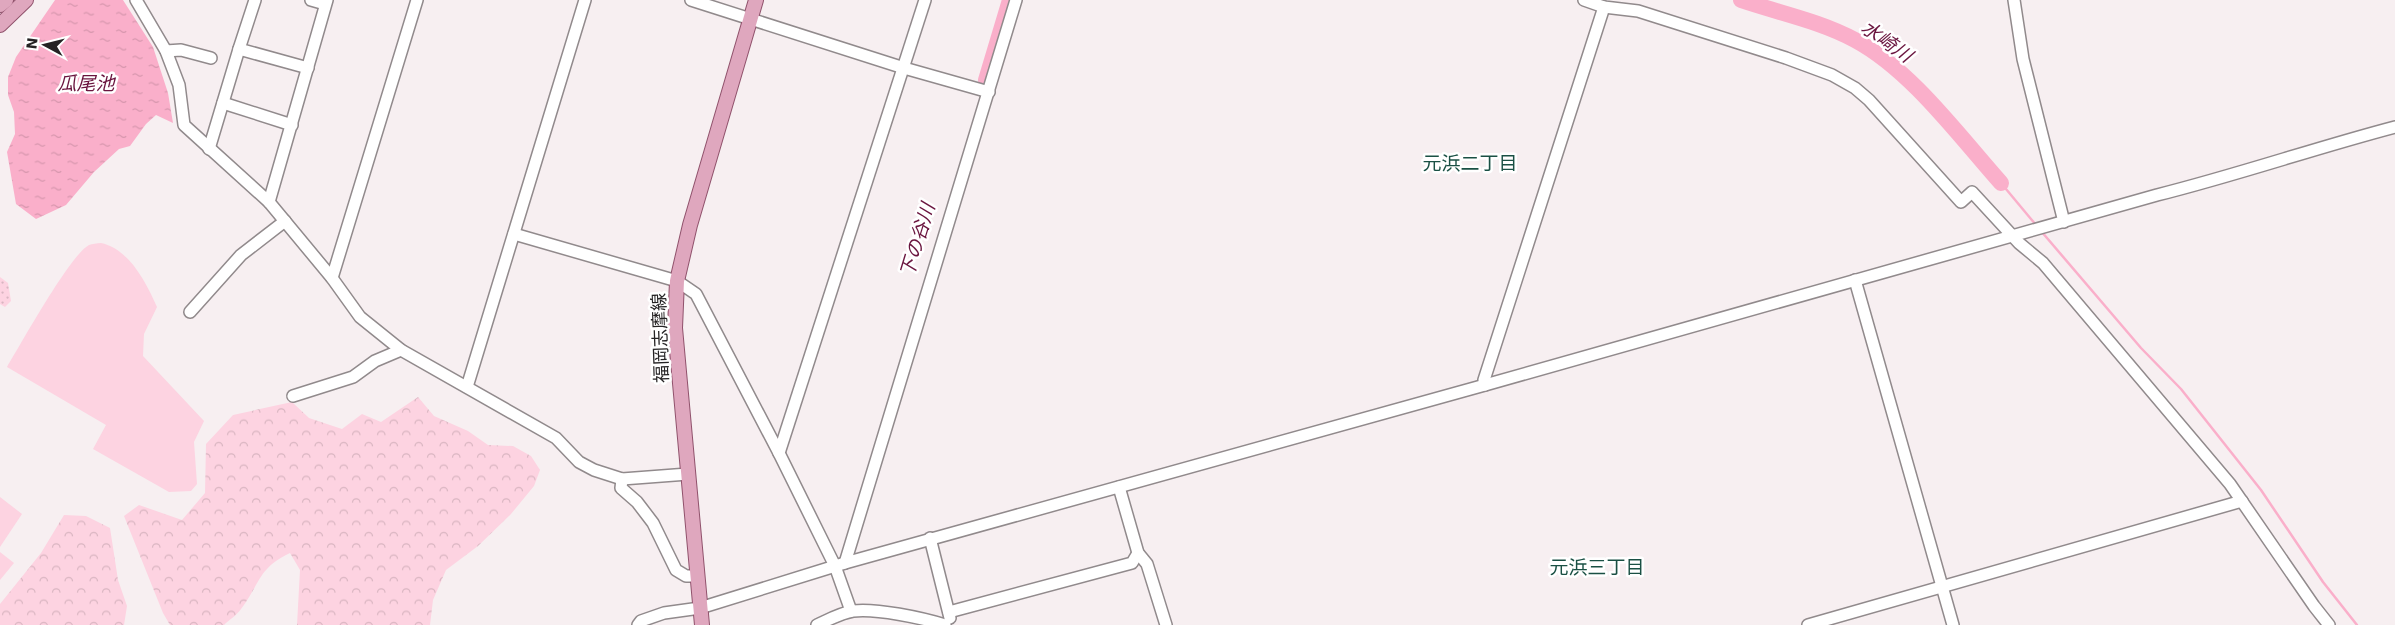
<svg xmlns="http://www.w3.org/2000/svg" width="2395" height="625" viewBox="0 0 2395 625" font-family="'DejaVu Sans','Noto Sans JP',sans-serif">
<style>
.grass{fill:url(#grass-dots)}
.forest{fill:url(#forest-crowns)}
.pitch{fill:#fdd3e1}
.water{fill:url(#water-ripples)}
.lines{fill:none;stroke-linecap:round;stroke-linejoin:round}
.stream{stroke:#faafca;stroke-width:2.5}
.river{stroke:#faafca;stroke-width:16}
.minor-casing{stroke:#918a8c;stroke-width:14}
.major-casing{stroke:#90526c;stroke-width:16}
.minor{stroke:#fff;stroke-width:11}
.major{stroke:#dfa7be;stroke-width:14}
.labels{text-anchor:middle;dominant-baseline:central;stroke-width:5;stroke-linejoin:round;paint-order:stroke}
.street-label{font-size:18px;fill:#252324;stroke:#fff}
.water-label{font-size:19px;font-style:italic;fill:#6a153f;stroke:#fff}
.neighbourhood-label{font-size:19px;fill:#1a5044;stroke:#fff}
</style>
<defs>
<pattern id="grass-dots" width="8" height="8" patternUnits="userSpaceOnUse" patternTransform="scale(1.25)"><rect width="8" height="8" fill="#fdd3e1"/><path d="M2 2h.1M6 6h.1" fill="none" stroke="#d9b5c1" stroke-width="1.8" stroke-linecap="round"/></pattern>
<pattern id="forest-crowns" width="20" height="18" patternUnits="userSpaceOnUse" patternTransform="scale(1.25)"><rect width="20" height="18" fill="#fdd3e1"/><path d="M2 6a3 3 0 1 1 6 0M12 15a3 3 0 1 1 6 0" fill="none" stroke="#d9b5c1"/></pattern>
<pattern id="water-ripples" width="26" height="14" patternUnits="userSpaceOnUse" patternTransform="scale(1.25)"><rect width="26" height="14" fill="#faafca"/><path d="M2 4q2-2 4 0t4 0M15 11q2-2 4 0t4 0" fill="none" stroke="#d696ad"/></pattern>
</defs>
<rect width="100%" height="100%" fill="#f7eff1"/>
<!-- grass -->
<path class="grass" d="M0,277L8,283L11,301L5,307L0,304Z"/>
<!-- forest -->
<g class="forest">
<path d="M418,397L434,416L468,431L488,445L513,446L531,456L540,470L534,486L511,514L478,546L446,570L433,600L430,625H297L300,570L290,553C258,568 260,584 241,609C237,615 229,620 224,625H170L163,613L124,516L139,505L182,520L205,493L206,444L233,415L292,402L309,418L342,429L362,414L381,422Z"/>
<path d="M64,515L86,516L110,528L118,580L127,606L124,625H0V604L41,553Z"/>
</g>
<!-- pitch -->
<g class="pitch">
<path d="M101,243C129,249 146,282 157,307L144,334L143,356L204,421L194,442L197,484L191,491L169,492L93,449L106,425L7,367C21,344 70,255 89,245C92,244 97,243 101,243Z"/>
<path d="M0,497L22,514L0,547Z"/>
<path d="M0,552L14,563L0,580Z"/>
</g>
<!-- water -->
<path class="water" d="M55,0H123L153,47L168,93L173,123L156,115L146,124L130,146L119,149L94,172L66,205L36,219L16,204L7,152L15,134L14,112L8,95V77L16,57Z"/>
<g class="lines">
<!-- stream -->
<g class="stream">
<path d="M2001,183L2036,225"/>
<path d="M2041,231L2141,348L2181,389L2261,490L2323,582L2357,625"/>
</g>
<!-- river -->
<g class="river">
<path d="M1741,0C1779,13 1820,21 1855,40C1911,70 1959,136 2001,183"/>
<path d="M986,80L1010,0"/>
</g>
<!-- minor casing -->
<g class="minor-casing">
<g id="minor">
<path d="M136,0L166,51L179,85L184,125L269,202L332,278L360,317L401,350L556,438L579,462L594,470L622,479L688,474"/>
<path d="M311,0L325,4"/>
<path d="M691,0L904,68L989,92"/>
<path d="M1584,0L1604,7L1638,11L1786,58L1832,75L1855,88L1869,100L1961,202L1972,192L2019,243L2043,263L2230,484L2314,606L2329,625"/>
<path d="M2014,0L2023,59L2064,222"/>
<path d="M239,49L255,0"/>
<path d="M166,51L181,50L211,58"/>
<path d="M223,103L292,125"/>
<path d="M209,149L239,49L308,68"/>
<path d="M269,202L327,0"/>
<path d="M514,234L677,281L696,294L779,453L835,566L851,611"/>
<path d="M332,278L417,0"/>
<path d="M1855,280L1953,625"/>
<path d="M190,312L241,255L285,221"/>
<path d="M1485,385L1484,380L1604,7"/>
<path d="M467,387L585,0"/>
<path d="M293,396L353,377L375,361L401,350"/>
<path d="M779,453L925,0"/>
<path d="M622,479L621,488L637,502L653,523L676,570L686,576H697"/>
<path d="M1119,487L1138,553L1147,564L1166,625"/>
<path d="M930,538L950,618"/>
<path d="M845,563L1016,0"/>
<path d="M949,612L1132,563L1138,553"/>
<path d="M638,625L641,621L664,613L700,608L845,563L1485,385L2157,195C2237,175 2315,148 2395,127"/>
<path d="M817,625C828,620 841,613 853,611C876,608 922,618 945,625"/>
<path d="M1808,625L2242,501"/>
</g>
</g>
<!-- major casing -->
<g class="major-casing">
<g id="major">
<path d="M0,5L6,0"/>
<path d="M0,25L26,0"/>
<path d="M702,625L675,328L677,281L690,225L756,0"/>
</g>
</g>
<!-- minor -->
<use href="#minor" class="minor"/>
<!-- major -->
<use href="#major" class="major"/>
</g>
<g class="labels">
<!-- street labels -->
<g class="street-label">
<text transform="translate(660 338) rotate(-92)">福岡志摩線</text>
</g>
<!-- water labels -->
<g class="water-label">
<text transform="translate(1887 41) rotate(35)">水崎川</text>
<text x="86" y="83">瓜尾池</text>
<text transform="translate(917 240) rotate(-73)">下の谷川</text>
</g>
<!-- neighbourhood labels -->
<g class="neighbourhood-label">
<text x="1470" y="163">元浜二丁目</text>
<text x="1597" y="567">元浜三丁目</text>
</g>
</g>
<!-- north arrow -->
<g transform="translate(45 45) rotate(277)" stroke="#ffffff" stroke-width="4" paint-order="stroke">
<path d="M0-4L9 19L0 12L-9 19Z" fill="#252324"/>
<text y="-8" font-size="14" font-weight="bold" text-anchor="middle" fill="#252324">N</text>
</g>
</svg>
